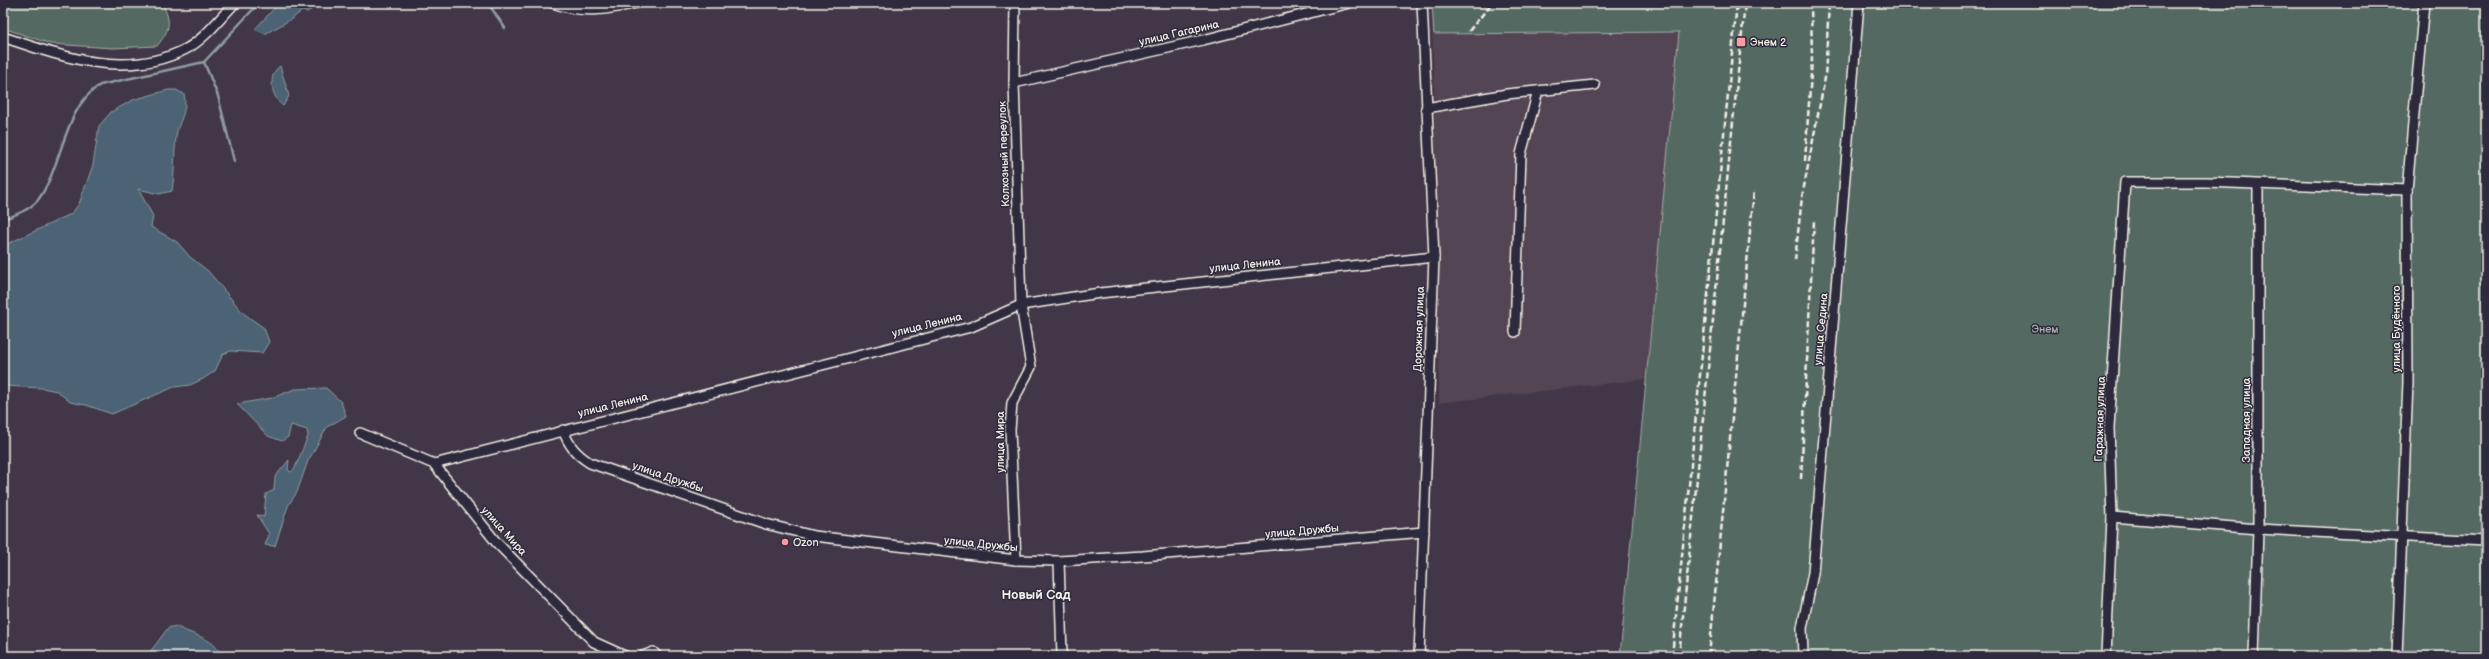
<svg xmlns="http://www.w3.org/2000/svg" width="2489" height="659" viewBox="0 0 2489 659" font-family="'Balsamiq Sans',sans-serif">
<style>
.built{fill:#524452}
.green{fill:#546964;stroke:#a4ada6}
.water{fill:#4b6474;stroke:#8f9ca2}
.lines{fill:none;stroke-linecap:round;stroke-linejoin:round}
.stream{stroke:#8f9ca2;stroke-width:2.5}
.minor-casing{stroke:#f4f1e8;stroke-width:12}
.minor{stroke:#2f2a3d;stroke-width:9}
.rail{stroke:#f4f1e8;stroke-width:2.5;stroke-dasharray:6 3;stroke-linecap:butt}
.poi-dot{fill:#ff9aa2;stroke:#2f2a3d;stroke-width:1.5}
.labels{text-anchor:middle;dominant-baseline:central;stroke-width:3;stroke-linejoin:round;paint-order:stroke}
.street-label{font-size:11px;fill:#f4f1e8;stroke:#2f2a3d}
.poi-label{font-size:11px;fill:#f4f1e8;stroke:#2f2a3d;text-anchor:start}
.park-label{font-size:11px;fill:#acb4ad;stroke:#2f2a3d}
.quarter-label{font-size:13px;font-weight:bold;fill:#f4f1e8;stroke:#2f2a3d}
</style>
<rect width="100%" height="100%" fill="#423748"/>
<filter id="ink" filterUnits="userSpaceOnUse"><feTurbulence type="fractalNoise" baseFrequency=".025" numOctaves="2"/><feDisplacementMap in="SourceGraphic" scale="8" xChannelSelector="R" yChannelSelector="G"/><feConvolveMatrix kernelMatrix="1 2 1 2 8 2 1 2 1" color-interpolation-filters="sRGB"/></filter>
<g filter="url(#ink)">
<!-- built -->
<path class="built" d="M1431,3H1847L1681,375L1439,403L1434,79Z"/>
<!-- green -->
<g class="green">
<path d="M3,3H162C172,22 170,30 157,46L113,48L51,44L3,28Z"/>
<path d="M1432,3H2486V656H1620L1679,32L1434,34Z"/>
</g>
<!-- water -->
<g class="water">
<path d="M279,3H314V8L307,12L302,11L290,20L265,34L255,29Z"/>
<path d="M280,66L289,96L283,106C271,97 267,75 280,66Z"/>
<path d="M168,90H176L184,94C188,113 178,121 176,137C174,155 175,173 172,191L159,194L138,189L153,216L151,227L177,242L190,257L208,271L243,313L264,328L269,342L262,353L231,351L223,354L215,371L203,379L190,385L174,387L112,414L86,405L70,402L57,391L42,388L3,386V246L71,214L79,204L93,165L99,126L111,112L133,100Z"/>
<path d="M326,388L341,402L346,416L327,427L308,461L297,492L288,506L275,546L265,545L269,534L257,515L264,517L266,494L274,490L275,477L289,460L288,470L291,472L295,468L308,436L307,430L291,425L288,437L282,441L268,436L237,404L272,398L295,389Z"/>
<path d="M176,626C192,636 213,636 222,656H147L168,628Z"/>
</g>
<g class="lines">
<!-- stream -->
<g class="stream">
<path d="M488,3L505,28"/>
<path d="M234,161L218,96L204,62L259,3"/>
<path d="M3,219C14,216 31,209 38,200C63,166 63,108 100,85L204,62"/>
</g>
<!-- minor casing -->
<g class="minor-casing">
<g id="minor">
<path d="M553,3C582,14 607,10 637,3"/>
<path d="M1015,3L1014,83L1021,305L1031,367L1012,403L1010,430L1016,560"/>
<path d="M3,37C63,57 126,80 186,49C205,39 220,18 235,3"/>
<path d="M1014,83L1203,40L1349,3"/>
<path d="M1426,108L1507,94L1595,85"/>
<path d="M1515,332L1521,154L1538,91"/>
<path d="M563,430C569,446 576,454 590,463L766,524L814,536L1016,560L1059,561L1143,556L1424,532"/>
<path d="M360,433L434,464L496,542L594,642L625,656"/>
<path d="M434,464L971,327L1021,305L1100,293L1434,257"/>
<path d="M2112,517L2258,529L2486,541"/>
<path d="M1059,561L1062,656"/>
<path d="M643,656L653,652L657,656"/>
<path d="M1419,656L1434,257L1422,3"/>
<path d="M1803,656L1802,628L1813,573L1859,3"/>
<path d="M2106,656L2112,517L2109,428L2125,182H2206L2407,190"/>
<path d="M2254,656L2258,529V185"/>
<path d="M2397,656L2408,382L2407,190L2424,3"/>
</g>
</g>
<!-- minor -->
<use href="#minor" class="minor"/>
<!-- rail -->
<g class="rail">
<path d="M1469,31L1492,3"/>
<path d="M1805,161L1812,59L1811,3"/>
<path d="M1795,260L1802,197L1825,78L1829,3"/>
<path d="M1801,479L1814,221"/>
<path d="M1672,656L1737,3"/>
<path d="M1679,656L1745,3"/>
<path d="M1709,656L1754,190"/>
</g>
</g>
</g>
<!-- markers -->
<g class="poi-dot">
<rect x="1736" y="37" width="10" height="10" rx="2"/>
<circle cx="785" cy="542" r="4"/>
</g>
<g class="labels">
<!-- street labels -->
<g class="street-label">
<text transform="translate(1179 33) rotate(-13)">улица Гагарина</text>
<text transform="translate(1004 154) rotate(-92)">Колхозный переулок</text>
<text transform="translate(1245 265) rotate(-6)">улица Ленина</text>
<text transform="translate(927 325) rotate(-14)">улица Ленина</text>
<text transform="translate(1419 329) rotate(-88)">Дорожная улица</text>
<text transform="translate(1821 329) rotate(-85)">улица Седина</text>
<text transform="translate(2396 329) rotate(-90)">улица Будённого</text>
<text transform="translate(613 405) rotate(-14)">улица Ленина</text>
<text transform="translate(2100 419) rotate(-88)">Гаражная улица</text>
<text transform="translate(2246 420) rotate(-90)">Западная улица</text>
<text transform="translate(1000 442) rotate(-90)">улица Мира</text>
<text transform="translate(668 477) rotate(19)">улица Дружбы</text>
<text transform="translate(504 531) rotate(48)">улица Мира</text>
<text transform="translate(1302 531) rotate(-5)">улица Дружбы</text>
<text transform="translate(981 544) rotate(6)">улица Дружбы</text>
</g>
<!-- poi labels -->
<g class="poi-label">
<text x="1750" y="42">Энем 2</text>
<text x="793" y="542">Ozon</text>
</g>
<!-- park labels -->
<g class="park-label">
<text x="2045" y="329">Энем</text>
</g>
<!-- quarter labels -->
<g class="quarter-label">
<text x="1036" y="595">Новый Сад</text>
</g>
</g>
<!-- margin -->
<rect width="2489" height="659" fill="none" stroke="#2f2a3d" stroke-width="16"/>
<rect x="8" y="8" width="2473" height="643" fill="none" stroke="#f4f1e8" stroke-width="1.5" filter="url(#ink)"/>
</svg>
